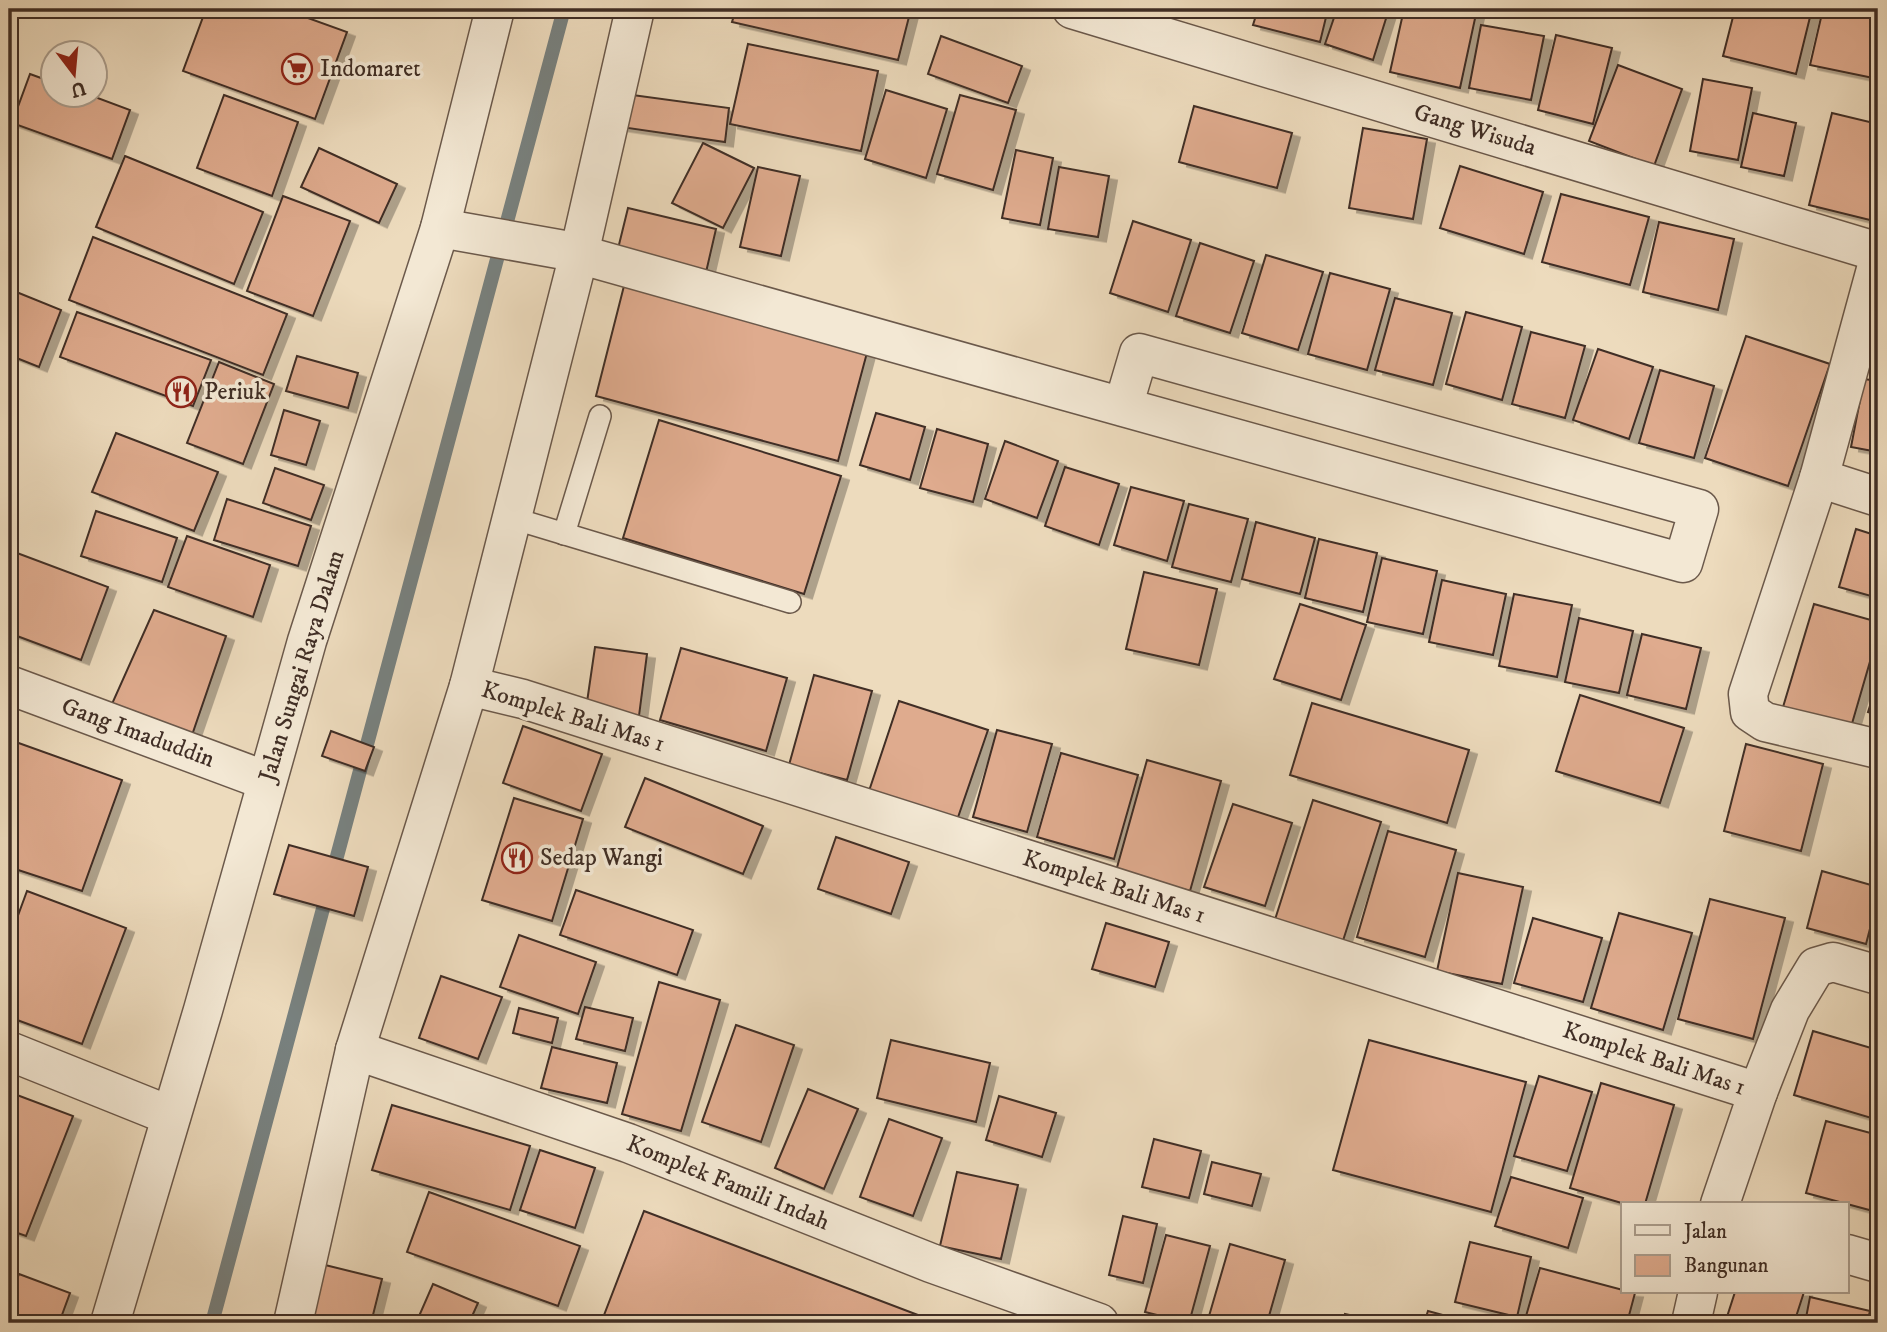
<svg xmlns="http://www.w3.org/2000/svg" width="1887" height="1332" viewBox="0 0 1887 1332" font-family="'IM FELL DW Pica',serif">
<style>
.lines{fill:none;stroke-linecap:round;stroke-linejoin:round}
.stream{stroke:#78817f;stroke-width:14}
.building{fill:#dfab8e;stroke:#402e25;stroke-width:2;filter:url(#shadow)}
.service-casing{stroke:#6b594b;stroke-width:24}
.minor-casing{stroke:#6b594b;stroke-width:41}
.tertiary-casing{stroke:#6b594b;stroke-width:41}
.service{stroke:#f3e8d4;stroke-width:21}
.minor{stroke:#f3e8d4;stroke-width:38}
.tertiary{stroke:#f3e8d4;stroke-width:38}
.labels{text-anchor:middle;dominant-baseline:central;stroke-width:7;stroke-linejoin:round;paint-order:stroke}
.poi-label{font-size:24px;fill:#402e25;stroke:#f3e8d4;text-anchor:start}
.street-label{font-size:24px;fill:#402e25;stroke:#f3e8d4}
</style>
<defs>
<filter id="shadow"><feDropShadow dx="8" dy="4.5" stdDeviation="0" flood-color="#0004"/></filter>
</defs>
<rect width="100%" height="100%" fill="#eddbbd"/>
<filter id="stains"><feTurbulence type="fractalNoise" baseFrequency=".00286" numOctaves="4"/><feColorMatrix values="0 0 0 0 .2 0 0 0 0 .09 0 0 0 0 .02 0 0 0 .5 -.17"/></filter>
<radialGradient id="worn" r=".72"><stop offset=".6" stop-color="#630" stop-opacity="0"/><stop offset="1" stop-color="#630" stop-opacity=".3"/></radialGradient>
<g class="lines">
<!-- stream -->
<path class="stream" d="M212,1323L564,9"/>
</g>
<!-- building -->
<g class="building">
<path d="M206,9H283L347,32L315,119L183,71Z"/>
<path d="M736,9H911L898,60L732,22Z"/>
<path d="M1258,9H1328L1320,42L1253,25Z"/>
<path d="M1337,9H1389L1373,60L1325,44Z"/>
<path d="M1404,9H1450L1476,14L1460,88L1390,72Z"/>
<path d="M1735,9H1812L1796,74L1723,56Z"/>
<path d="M1823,9H1878V79L1810,65Z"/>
<path d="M1481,25L1544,36L1531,100L1469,88Z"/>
<path d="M1556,35L1612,48L1593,124L1538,110Z"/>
<path d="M941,36L1022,66L1008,103L928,74Z"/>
<path d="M748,44L878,71L861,151L730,124Z"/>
<path d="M1618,65L1682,89L1654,166L1589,141Z"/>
<path d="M30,74L52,82V94H87L130,110L112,159L12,123Z"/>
<path d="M1703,79L1752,88L1738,160L1690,151Z"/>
<path d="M886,90L947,109L926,178L865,159Z"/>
<path d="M625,94L729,108L725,142L621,127Z"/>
<path d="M224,95L298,122L272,196L197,168Z"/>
<path d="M960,95L1016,110L993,190L937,174Z"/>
<path d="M1194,106L1292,133L1277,188L1179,162Z"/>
<path d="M1753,113L1796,123L1784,176L1741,167Z"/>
<path d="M1832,113L1878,124V222L1809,205Z"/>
<path d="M1363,128L1427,139L1413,219L1349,208Z"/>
<path d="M703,143L754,168L723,228L672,203Z"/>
<path d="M319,148L397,184L379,223L301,187Z"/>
<path d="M1016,150L1053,158L1040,225L1002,218Z"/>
<path d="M125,156L263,212L234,284L96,227Z"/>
<path d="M1460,166L1543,192L1524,254L1440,228Z"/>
<path d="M758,167L800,176L781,256L740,247Z"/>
<path d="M1059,167L1109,176L1098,237L1048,229Z"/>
<path d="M1561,194L1649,217L1630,285L1542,262Z"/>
<path d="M283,196L350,221L313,316L247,291Z"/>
<path d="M628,208L716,229L704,281L615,261Z"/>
<path d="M1133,221L1191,240L1168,312L1110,293Z"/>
<path d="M1659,222L1734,239L1718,310L1643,292Z"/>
<path d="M93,237L287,314L263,375L69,300Z"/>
<path d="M1200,243L1254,261L1230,333L1176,316Z"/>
<path d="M1266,255L1323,272L1298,350L1242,333Z"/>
<path d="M1330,273L1390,289L1367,370L1308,354Z"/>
<path d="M626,278L868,349L838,461L596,396Z"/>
<path d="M9,289L61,310L39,367L9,355Z"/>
<path d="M1395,298L1452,313L1433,385L1375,370Z"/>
<path d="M77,312L211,360L193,406L60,357Z"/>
<path d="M1466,312L1522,327L1502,400L1446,384Z"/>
<path d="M1531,332L1585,346L1565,418L1512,404Z"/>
<path d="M1746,336L1830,364L1788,486L1705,458Z"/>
<path d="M1598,349L1653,367L1629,439L1573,420Z"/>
<path d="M297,356L358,373L348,408L286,391Z"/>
<path d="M219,362L274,384L243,464L187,443Z"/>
<path d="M1660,370L1714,386L1694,458L1639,443Z"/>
<path d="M1864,379L1878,381V452L1851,447Z"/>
<path d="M284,410L320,421L306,465L271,455Z"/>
<path d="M876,413L925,427L910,480L860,465Z"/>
<path d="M659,420L841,476L804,594L623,538Z"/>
<path d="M937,429L988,444L973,502L920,488Z"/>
<path d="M116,433L218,472L194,531L92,492Z"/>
<path d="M1005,441L1058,461L1037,518L985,499Z"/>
<path d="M1065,467L1119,484L1099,545L1045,526Z"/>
<path d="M275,468L324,485L311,520L263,503Z"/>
<path d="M1131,487L1184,501L1167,561L1114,545Z"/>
<path d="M227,499L311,526L298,566L214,540Z"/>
<path d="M1189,504L1248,519L1231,582L1172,567Z"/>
<path d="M96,511L177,538L162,582L81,556Z"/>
<path d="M1256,522L1315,538L1300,594L1242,579Z"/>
<path d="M1856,529L1878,536V598L1839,587Z"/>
<path d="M187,536L270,565L253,617L168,587Z"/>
<path d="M1319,539L1377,553L1363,612L1305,598Z"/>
<path d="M9,550L108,587L81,660L9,633Z"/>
<path d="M1382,558L1437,571L1423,634L1367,622Z"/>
<path d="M1144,572L1217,589L1199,665L1126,649Z"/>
<path d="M1442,580L1506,594L1493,655L1429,642Z"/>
<path d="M1514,594L1572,605L1557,677L1499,666Z"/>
<path d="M1300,604L1366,625L1341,700L1274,679Z"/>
<path d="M1814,604L1878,622V634L1851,727L1783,707Z"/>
<path d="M154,610L226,636L191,738L107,715Z"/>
<path d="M1579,618L1633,631L1619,693L1565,682Z"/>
<path d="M1642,634L1701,648L1686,709L1627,695Z"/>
<path d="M595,647L647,654L639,716L586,709Z"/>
<path d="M681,648L787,678L766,751L660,720Z"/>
<path d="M814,675L872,691L847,780L789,765Z"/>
<path d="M1878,681V715L1868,712Z"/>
<path d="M1580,695L1684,728L1660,803L1556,771Z"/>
<path d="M899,701L988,730L955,826L867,797Z"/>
<path d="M1312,703L1469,750L1447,823L1290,775Z"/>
<path d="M523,726L602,754L581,811L503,783Z"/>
<path d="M997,730L1052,744L1027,832L973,817Z"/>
<path d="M331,731L374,747L365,771L322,756Z"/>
<path d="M13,741L122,780L82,891L9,867V753Z"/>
<path d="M1746,744L1823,764L1801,851L1724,831Z"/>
<path d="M1061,753L1138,775L1114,859L1037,837Z"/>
<path d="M1147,760L1221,781L1190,891L1116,871Z"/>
<path d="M645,778L763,826L743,874L625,827Z"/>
<path d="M514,798L583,819L552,921L482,900Z"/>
<path d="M1313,800L1381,822L1340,950L1272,929Z"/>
<path d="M1233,804L1292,823L1265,906L1204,887Z"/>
<path d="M1388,831L1456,850L1425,957L1357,937Z"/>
<path d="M836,837L909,862L891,914L818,889Z"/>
<path d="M289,845L368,867L354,916L274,894Z"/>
<path d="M1822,871L1878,887V898L1866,944L1807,928Z"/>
<path d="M1458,873L1523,887L1502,984L1437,971Z"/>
<path d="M576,890L693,930L677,975L560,935Z"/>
<path d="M27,891L126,928L82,1044L9,1017V940Z"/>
<path d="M1710,899L1785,918L1753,1039L1678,1019Z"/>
<path d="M1619,913L1692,933L1663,1030L1591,1008Z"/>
<path d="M1533,918L1602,938L1583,1002L1514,983Z"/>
<path d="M1106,923L1169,942L1155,987L1092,969Z"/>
<path d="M519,935L596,962L578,1014L500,987Z"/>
<path d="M441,976L502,997L478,1059L419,1038Z"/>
<path d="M659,982L720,1000L681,1131L622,1114Z"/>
<path d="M585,1007L633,1018L625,1051L576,1039Z"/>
<path d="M519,1008L558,1018L552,1043L513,1033Z"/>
<path d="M736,1025L794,1045L761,1142L702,1122Z"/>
<path d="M1813,1031L1878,1050V1120L1794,1095Z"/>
<path d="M891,1040L990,1063L976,1122L877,1098Z"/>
<path d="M1369,1040L1526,1082L1491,1212L1333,1170Z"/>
<path d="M552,1047L617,1063L607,1103L541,1088Z"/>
<path d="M1539,1076L1592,1092L1567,1171L1514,1156Z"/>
<path d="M1601,1083L1674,1105L1645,1204H1625L1570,1188Z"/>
<path d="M808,1089L858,1109L824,1189L775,1168Z"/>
<path d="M9,1092L73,1116L26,1236L9,1230Z"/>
<path d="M999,1096L1056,1113L1042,1157L986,1140Z"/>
<path d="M392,1105L530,1146L510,1210L372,1170Z"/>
<path d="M889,1119L942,1138L913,1216L860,1197Z"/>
<path d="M1826,1121L1878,1135V1193L1873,1211L1806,1193Z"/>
<path d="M1154,1139L1201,1151L1189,1198L1142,1187Z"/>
<path d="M540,1150L595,1168L575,1228L520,1210Z"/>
<path d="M1212,1162L1261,1174L1252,1206L1204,1194Z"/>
<path d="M957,1172L1018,1185L1001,1259L940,1246Z"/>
<path d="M1511,1177L1583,1198L1568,1248L1495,1226Z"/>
<path d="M429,1192L580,1246L558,1306L407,1252Z"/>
<path d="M644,1211L939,1323H601Z"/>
<path d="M1123,1216L1157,1224L1143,1283L1109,1275Z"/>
<path d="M1166,1235L1210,1246L1189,1323L1145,1312Z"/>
<path d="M1470,1242L1531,1257L1517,1317L1455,1302Z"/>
<path d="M1230,1244L1285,1260L1267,1323H1207Z"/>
<path d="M321,1264L382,1279L371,1323H306Z"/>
<path d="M1540,1268L1623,1290V1292L1635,1293L1627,1323H1524Z"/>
<path d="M19,1274L70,1293L59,1323H9V1301Z"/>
<path d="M433,1284L478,1303L469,1323H416Z"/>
<path d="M1735,1292H1804L1794,1323H1725Z"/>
<path d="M1810,1297L1870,1311L1867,1323H1805Z"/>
<path d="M1428,1311L1472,1323H1424Z"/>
<path d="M1345,1314L1386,1323H1343Z"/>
</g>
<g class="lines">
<!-- service casing -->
<g class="service-casing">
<g id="service">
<path d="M512,518L790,602"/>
<path d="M564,534L600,416"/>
</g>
</g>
<!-- minor casing -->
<g class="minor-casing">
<g id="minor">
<path d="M1072,9L1878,252"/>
<path d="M440,228L564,250L1062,390L1123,407L1683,563L1699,509L1139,353L1123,407"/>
<path d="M1878,262L1819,478L1878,497"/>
<path d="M1819,478L1748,694L1750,712L1765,722L1878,749"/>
<path d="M9,685L267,781"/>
<path d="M469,686L523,699L1758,1092"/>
<path d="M355,1050L628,1143L931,1263L1099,1323"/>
<path d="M9,1051L171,1116"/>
<path d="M1720,1204L1758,1092L1790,1010L1816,967L1833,962L1878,975"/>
<path d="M1847,1254L1878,1263"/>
<path d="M1691,1323L1698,1292"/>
</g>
</g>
<!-- tertiary casing -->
<g class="tertiary-casing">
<g id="tertiary">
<path d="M110,1323L203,1010L307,641L440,228L495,9"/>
<path d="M293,1323L355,1050L469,686L579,254L635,9"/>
</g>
</g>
<!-- service -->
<use href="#service" class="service"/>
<!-- minor -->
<use href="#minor" class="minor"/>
<!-- tertiary -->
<use href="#tertiary" class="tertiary"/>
</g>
<!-- icons -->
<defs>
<g id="supermarket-ring" transform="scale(1.575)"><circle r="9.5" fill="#f3e8d4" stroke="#8f2418" stroke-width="1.5"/><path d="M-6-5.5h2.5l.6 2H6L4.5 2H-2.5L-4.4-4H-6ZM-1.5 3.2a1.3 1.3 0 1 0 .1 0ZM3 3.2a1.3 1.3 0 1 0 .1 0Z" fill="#8f2418"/></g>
<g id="restaurant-ring" transform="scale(1.575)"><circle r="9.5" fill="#f3e8d4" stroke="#8f2418" stroke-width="1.5"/><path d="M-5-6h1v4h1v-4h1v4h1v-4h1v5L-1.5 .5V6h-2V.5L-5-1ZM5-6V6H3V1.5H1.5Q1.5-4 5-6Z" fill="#8f2418"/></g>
</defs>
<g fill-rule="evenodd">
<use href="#supermarket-ring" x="297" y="69"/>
<use href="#restaurant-ring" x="181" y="392"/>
<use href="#restaurant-ring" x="517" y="858"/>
</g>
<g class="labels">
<!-- poi labels -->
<g class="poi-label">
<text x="320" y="69">Indomaret</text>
<text x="204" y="392">Periuk</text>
<text x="540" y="858">Sedap Wangi</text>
</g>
<!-- street labels -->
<g class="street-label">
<text transform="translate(1475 130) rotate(17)">Gang Wisuda</text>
<text transform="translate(302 666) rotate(-73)">Jalan Sungai Raya Dalam</text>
<text transform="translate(573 717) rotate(17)">Komplek Bali Mas 1</text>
<text transform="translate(138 733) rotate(20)">Gang Imaduddin</text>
<text transform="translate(1114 887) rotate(18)">Komplek Bali Mas 1</text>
<text transform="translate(1654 1059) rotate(18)">Komplek Bali Mas 1</text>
<text transform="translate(728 1183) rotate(22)">Komplek Famili Indah</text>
</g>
</g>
<!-- margin -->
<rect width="1887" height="1332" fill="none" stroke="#eddbbd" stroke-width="35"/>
<rect x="10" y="10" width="1866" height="1311" fill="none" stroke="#402e25" stroke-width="3.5"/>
<rect x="18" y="18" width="1852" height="1297" fill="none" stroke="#402e25" stroke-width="2"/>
<!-- legend -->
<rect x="1621" y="1202" width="228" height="91" fill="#f3e8d4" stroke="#ab9e8e" stroke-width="2"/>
<rect x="1635" y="1225" width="35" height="10" fill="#f3e8d4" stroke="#ab9e8e" stroke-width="2"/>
<text x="1684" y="1238" font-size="21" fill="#402e25">Jalan</text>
<rect x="1635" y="1255" width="35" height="21" fill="#dfab8e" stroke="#ab9e8e" stroke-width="2"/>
<text x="1684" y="1272" font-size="21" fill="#402e25">Bangunan</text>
<!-- north arrow -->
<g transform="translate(74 74) rotate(164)"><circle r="33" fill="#f3e8d4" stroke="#ab9e8e" stroke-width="2"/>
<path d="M0-5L12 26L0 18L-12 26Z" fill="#8f2418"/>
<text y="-10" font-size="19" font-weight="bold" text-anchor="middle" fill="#402e25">U</text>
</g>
<rect width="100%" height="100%" filter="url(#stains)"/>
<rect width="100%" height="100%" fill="url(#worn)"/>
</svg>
